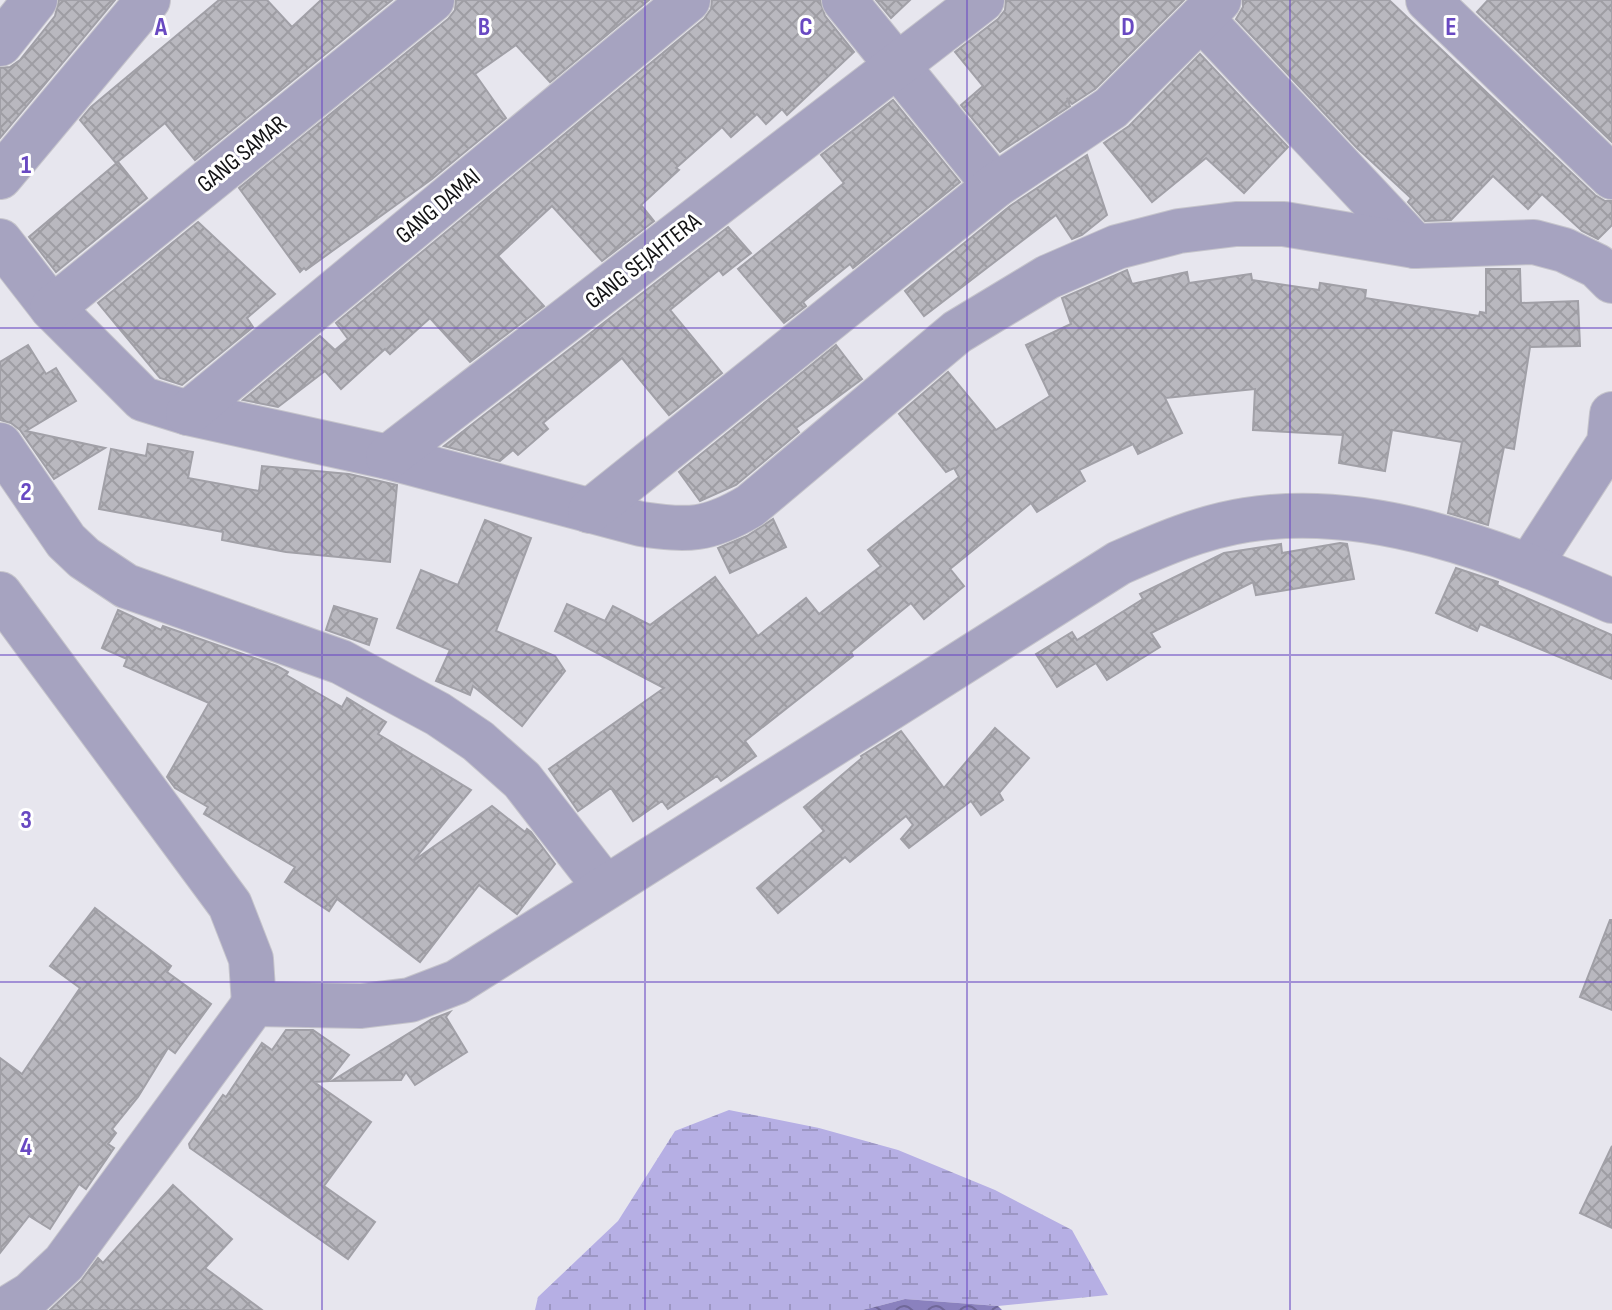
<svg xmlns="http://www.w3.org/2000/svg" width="1612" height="1310" viewBox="0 0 1612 1310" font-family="'Sofia Sans Condensed',sans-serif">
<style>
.wetland{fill:url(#wetland-marsh)}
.water{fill:url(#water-waves)}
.building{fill:url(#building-cross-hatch);stroke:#a1a0a7;stroke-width:2}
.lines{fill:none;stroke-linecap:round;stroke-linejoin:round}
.minor-casing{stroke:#c5c4cb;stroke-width:46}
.minor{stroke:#a6a3c0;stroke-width:44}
.grid{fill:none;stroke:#6949c2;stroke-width:2;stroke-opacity:0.55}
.labels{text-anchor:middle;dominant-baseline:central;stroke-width:6;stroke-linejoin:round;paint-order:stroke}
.street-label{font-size:24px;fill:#131315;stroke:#fff}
.grid-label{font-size:26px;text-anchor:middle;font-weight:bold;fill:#6949c2;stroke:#fff;stroke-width:6;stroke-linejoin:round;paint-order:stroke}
</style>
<defs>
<pattern id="wetland-marsh" width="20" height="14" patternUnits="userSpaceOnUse" patternTransform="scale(2)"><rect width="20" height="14" fill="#b6afe4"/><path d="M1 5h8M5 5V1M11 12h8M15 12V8" fill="none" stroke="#9c96c3"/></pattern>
<pattern id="water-waves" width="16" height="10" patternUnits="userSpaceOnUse" patternTransform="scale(2)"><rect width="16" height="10" fill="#8a81be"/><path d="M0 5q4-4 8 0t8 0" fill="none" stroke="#706899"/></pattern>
<pattern id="building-cross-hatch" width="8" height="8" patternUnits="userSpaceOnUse" patternTransform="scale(2)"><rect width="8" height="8" fill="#b9b8bf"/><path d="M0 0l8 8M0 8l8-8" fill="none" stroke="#9e9da3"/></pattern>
</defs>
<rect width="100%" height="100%" fill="#e7e6ee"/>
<!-- wetland -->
<path class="wetland" d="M729,1110L819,1128L898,1150L995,1190L1072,1230L1108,1295L998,1306L905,1299L863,1310H535L538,1297L618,1221L675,1131Z"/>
<!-- water -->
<path class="water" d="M905,1299L998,1306L1002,1310H863Z"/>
<!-- building -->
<g class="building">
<path d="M59,0H115L0,138V68L10,67L20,60L55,16Z"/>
<path d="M219,0H267L292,27L321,0H392L195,160L165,123L116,163L80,120L91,107Z"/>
<path d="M456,0H649L550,82L516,45L475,74L506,118L432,179L306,270L304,268L300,272L239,188L448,19L455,10Z"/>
<path d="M712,0H820L825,16L854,52L787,115L782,109L766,124L757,114L731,137L722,127L676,168L679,170L641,205L654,221L602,261L552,206L498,256L544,306L470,362L430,318L390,354L385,349L341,389L325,371L278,407L243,400L320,336L335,350L348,339L336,323L704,19L711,9Z"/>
<path d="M876,0H910L891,18Z"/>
<path d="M1006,0H1184L1095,89L1072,104L1067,98L1070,106L1000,152L961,105L983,86L955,52L998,19L1005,10Z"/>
<path d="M1243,0H1389L1595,195L1605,201H1612V225L1598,239L1582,231L1542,194L1528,209L1493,176L1451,220L1425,221L1408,202L1411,198L1357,148L1236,19L1243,7Z"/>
<path d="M1488,0H1612V142L1477,12Z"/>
<path d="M1200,54L1288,147L1244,193L1206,158L1152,202L1104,143L1129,126Z"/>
<path d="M893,100L960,182L853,268L850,264L803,302L806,306L784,323L738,269L844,183L821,155Z"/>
<path d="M1087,155L1107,215L1082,235L1072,239L1056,215L924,316L905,291L1010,206Z"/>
<path d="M118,162L147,198L56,272L29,237Z"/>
<path d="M198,222L275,294L247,318L253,327L182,385L160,378L98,303Z"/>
<path d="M728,227L751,253L723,275L719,270L670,310L722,373L669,415L622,358L543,423L548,429L518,455L513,450L500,461L444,446Z"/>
<path d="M1486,269H1520L1521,303L1578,301L1580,346L1530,347L1514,449L1504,447L1488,525L1448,513L1462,442L1392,430L1385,471L1339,463L1343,435L1253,430L1255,389L1165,398L1182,433L1138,454L1133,444L1079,470L1085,481L1037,512L1031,503L950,569L964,586L924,619L911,603L851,652L853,656L745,741L756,756L721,781L717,776L668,809L662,801L633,821L611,788L578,811L549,769L664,688L555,631L567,604L605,621L613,606L650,625L715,577L758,636L806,598L819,614L881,566L868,550L959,477L954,468L946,472L899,414L948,372L996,430L1050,396L1026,345L1071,324L1062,298L1127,270L1132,284L1187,272L1189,283L1251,274L1252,280L1319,290L1320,283L1366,290L1365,298L1479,316L1480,312L1486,313Z"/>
<path d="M28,345L46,374L56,368L76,401L26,431L105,448L54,479L20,430L11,423L0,420V362Z"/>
<path d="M836,345L862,379L796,428L799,432L736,485L700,501L679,472Z"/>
<path d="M148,444L193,452L188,478L259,491L262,466L349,474L397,485L390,562L286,552L222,540L223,532L99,509L111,449L146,456Z"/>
<path d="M773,519L786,547L730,573L718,548L747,536Z"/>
<path d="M485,520L531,538L496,631L555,656L565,671L522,726L473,686L470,695L436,681L450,650L397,628L421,570L458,585Z"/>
<path d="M1340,543L1347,544L1354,579L1256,595L1253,582L1151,633L1160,647L1107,680L1096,663L1057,687L1036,654L1072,632L1077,640L1143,599L1140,594L1224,553L1281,544L1282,553Z"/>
<path d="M1456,568L1498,582L1497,585L1612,635V679L1480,624L1477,631L1436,613Z"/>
<path d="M334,606L377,619L369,645L326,630Z"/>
<path d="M118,610L161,630L163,626L277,666L288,672L286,675L342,707L347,698L386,722L378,734L471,790L413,861L492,806L525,832L527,829L531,832L555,864L517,914L479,885L420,962L337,899L329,911L285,882L295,867L204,814L208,807L175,788L167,777L209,703L124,666L127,659L102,648Z"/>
<path d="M995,728L1029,758L999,793L1003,800L981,815L971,801L909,848L901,839L913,825L906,816L850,862L845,857L778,913L757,888L824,831L804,807L862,758L861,756L901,731L944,788Z"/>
<path d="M95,908L171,966L167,972L211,1004L175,1053L168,1048L138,1097L112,1129L116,1133L108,1144L114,1148L86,1189L79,1184L50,1229L29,1216L0,1253V1058L22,1074L80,988L50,966Z"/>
<path d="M1610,920H1612V1010L1580,997Z"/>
<path d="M450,1012L446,1017L467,1052L415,1085L406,1072L401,1080L332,1081L432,1019Z"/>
<path d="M286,1030H313L349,1055L329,1081L314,1082L371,1122L324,1186L375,1222L348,1259L190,1148L189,1144L223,1095L226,1097L262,1043L272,1050Z"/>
<path d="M1612,1146V1228L1580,1213Z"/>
<path d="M173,1185L232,1239L205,1268L262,1310H50L81,1281L98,1258L103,1263Z"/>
</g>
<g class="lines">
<!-- minor casing -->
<g class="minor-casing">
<g id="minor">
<path d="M844,0L995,186"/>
<path d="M1428,0L1612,177"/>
<path d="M1201,18L1415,246"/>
<path d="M0,44L35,0"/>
<path d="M0,177L148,0"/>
<path d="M0,241L52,308L143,399L188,413L388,457L641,524C688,531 708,531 750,506L957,332L1048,277L1117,247L1179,231L1236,224H1284L1415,246L1534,242L1564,250L1597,266L1612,281"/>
<path d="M52,308L432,0"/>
<path d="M188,413L688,0"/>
<path d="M0,445L66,541L84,558L126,586L341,662L438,714L478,741L522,780L605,887"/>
<path d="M388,457L982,0"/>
<path d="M590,511L995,186L1111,108L1219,0"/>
<path d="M1530,565L1609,443L1612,414"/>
<path d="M0,594L230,905L251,959L254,1004"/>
<path d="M5,1310L31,1294L64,1263L254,1004L361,1006L410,1000L457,982L1119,563C1160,545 1201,527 1246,520C1371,500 1500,552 1612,601"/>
</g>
</g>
<!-- minor -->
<use href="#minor" class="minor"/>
</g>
<!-- grid -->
<path class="grid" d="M322,0V1310M645,0V1310M967,0V1310M1290,0V1310M0,328H1612M0,655H1612M0,982H1612"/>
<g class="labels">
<!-- street labels -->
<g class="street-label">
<text transform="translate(242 154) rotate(-39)">GANG SAMAR</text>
<text transform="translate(438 206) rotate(-40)">GANG DAMAI</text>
<text transform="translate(643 261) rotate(-38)">GANG SEJAHTERA</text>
</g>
</g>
<g class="grid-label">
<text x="161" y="35">A</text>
<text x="484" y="35">B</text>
<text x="806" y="35">C</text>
<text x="1128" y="35">D</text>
<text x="1451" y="35">E</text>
<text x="26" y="173">1</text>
<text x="26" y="500">2</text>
<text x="26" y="828">3</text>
<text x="26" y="1155">4</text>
</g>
</svg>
